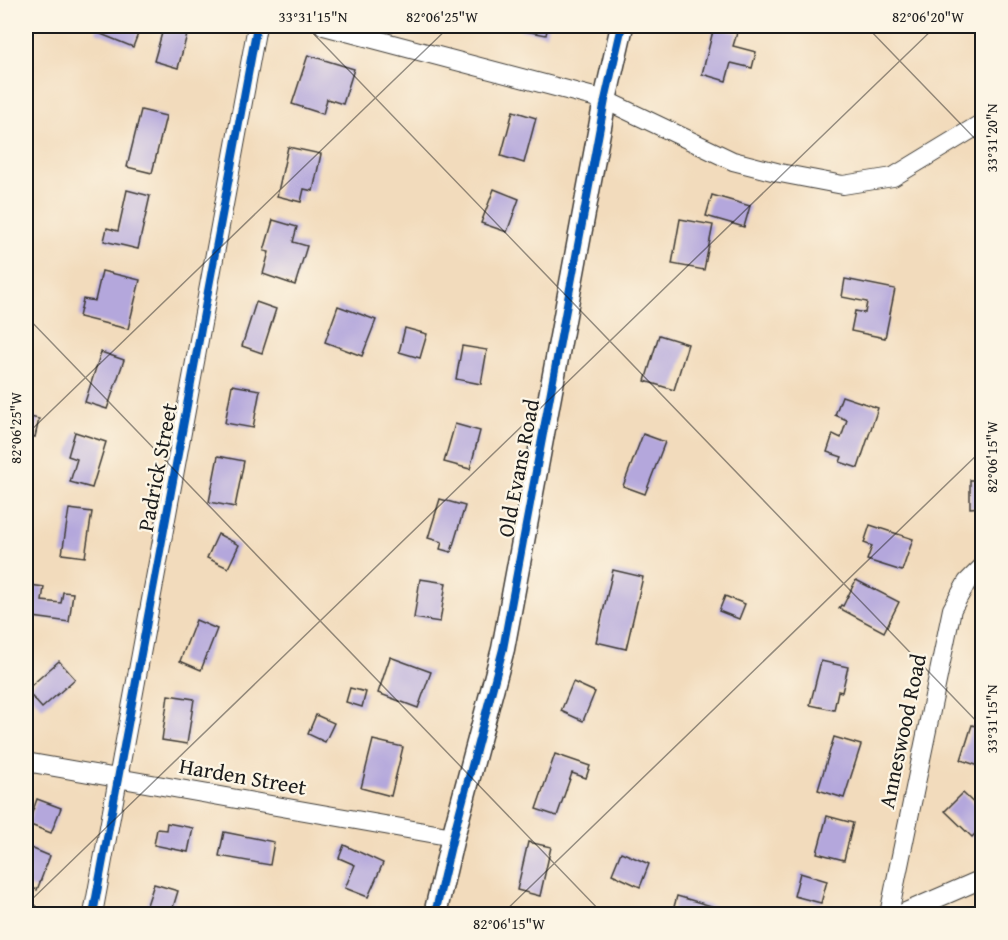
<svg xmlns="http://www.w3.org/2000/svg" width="1008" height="940" viewBox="0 0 1008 940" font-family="'Gentium Book Plus',serif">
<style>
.building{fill:#b4a7dc}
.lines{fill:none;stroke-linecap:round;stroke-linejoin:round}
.minor-casing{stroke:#3c3934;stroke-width:20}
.tertiary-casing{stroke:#3c3934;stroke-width:25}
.minor{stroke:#fff;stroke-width:18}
.tertiary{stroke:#fff;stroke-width:22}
.cycleway-casing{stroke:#fcf5e5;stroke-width:11}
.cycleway{stroke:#0057b8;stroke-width:8}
.ticks{fill:none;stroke:#1c1c1c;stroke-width:1.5;stroke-opacity:0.45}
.labels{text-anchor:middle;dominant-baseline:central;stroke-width:4.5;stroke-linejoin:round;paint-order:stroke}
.street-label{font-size:22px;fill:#1c1c1c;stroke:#fcf5e5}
.neatline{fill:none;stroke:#1c1c1c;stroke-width:2}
.ticks-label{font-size:15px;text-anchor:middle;fill:#1c1c1c}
</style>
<rect width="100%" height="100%" fill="#fcf5e5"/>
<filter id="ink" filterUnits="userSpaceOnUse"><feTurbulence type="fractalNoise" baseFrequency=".0167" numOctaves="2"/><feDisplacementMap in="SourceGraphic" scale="12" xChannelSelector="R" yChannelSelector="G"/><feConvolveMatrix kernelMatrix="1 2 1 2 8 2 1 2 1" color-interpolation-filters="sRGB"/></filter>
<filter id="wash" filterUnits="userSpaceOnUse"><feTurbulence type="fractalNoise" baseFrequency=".008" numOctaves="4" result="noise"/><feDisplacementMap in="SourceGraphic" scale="24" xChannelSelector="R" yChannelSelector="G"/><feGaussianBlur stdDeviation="1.35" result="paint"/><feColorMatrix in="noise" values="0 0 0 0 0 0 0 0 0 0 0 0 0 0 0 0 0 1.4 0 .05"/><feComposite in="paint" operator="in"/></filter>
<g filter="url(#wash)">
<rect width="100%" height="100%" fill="#f2dbbc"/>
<g id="blocks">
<!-- building -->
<g class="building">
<path d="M98,26H141L133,47L96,32Z"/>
<path d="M164,26L188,31L178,68L154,61Z"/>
<path d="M521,26H548L546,35L520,30Z"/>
<path d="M714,27L737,33L733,46L756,52L752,68L731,63L726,81L702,74Z"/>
<path d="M308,55L354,69L343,104L327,99L323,114L292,104Z"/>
<path d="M141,110L166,116L152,173L127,167Z"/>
<path d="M513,111L536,118L524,163L501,156Z"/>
<path d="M288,147L321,154L313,191L304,189L301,202L277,196Z"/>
<path d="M494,189L519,199L507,232L481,223Z"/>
<path d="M127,190L150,196L138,249L104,241L107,228L118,231Z"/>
<path d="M712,195L750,206L744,227L706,216Z"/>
<path d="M680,219L713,225L704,270L672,264Z"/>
<path d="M273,220L297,227L293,242L307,246L295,285L263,274L269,252L264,251Z"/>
<path d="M102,271L140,280L128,329L79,317L83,299L95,301Z"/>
<path d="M845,279L895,289L885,338L851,331L855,311L865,313L867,302L842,297Z"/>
<path d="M256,302L276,309L262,353L242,346Z"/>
<path d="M338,306L376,320L362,356L325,342Z"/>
<path d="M405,328L427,334L420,358L399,352Z"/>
<path d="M659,335L688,344L674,390L645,381Z"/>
<path d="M462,346L487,350L481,384L456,379Z"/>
<path d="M101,352L124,360L107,409L85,402Z"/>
<path d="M232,385L260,390L253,428L225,423Z"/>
<path d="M842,396L878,408L858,468L840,462L842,457L827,452L833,434L841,438L847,420L835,415Z"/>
<path d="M26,416L39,419L35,437L26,435Z"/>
<path d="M455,424L480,431L470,469L444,462Z"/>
<path d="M75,432L106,442L92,488L70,482L77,459L68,456Z"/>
<path d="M643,434L665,442L645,494L623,486Z"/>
<path d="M218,456L244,461L235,507L209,502Z"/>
<path d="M970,480H982V507L970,508Z"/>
<path d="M440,499L465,506L451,552L440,549L442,542L428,538Z"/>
<path d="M69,509L92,512L85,557L62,554Z"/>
<path d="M870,525L913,539L902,571L867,560L872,546L864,543Z"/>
<path d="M218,534L239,545L228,568L207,558Z"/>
<path d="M613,570L643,577L626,649L596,642Z"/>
<path d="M420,579L446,583L440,622L414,618Z"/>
<path d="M856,580L899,602L884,632L839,608L841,605L843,606Z"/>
<path d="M30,585L44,587L42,601L61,603L63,592L73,593L69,622L26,616Z"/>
<path d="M725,596L745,604L739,619L719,611Z"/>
<path d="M196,620L217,629L201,670L180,661Z"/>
<path d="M390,657L431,672L418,708L378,693Z"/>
<path d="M59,661L75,679L42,708L26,690Z"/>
<path d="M821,661L848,667L842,692L838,691L834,710L810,705Z"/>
<path d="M982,677V710L975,709Z"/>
<path d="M573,682L595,692L583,721L561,711Z"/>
<path d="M350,688L366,692L362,707L346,702Z"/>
<path d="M168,695L194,699L187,744L162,740Z"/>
<path d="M316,715L334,723L325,742L308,734Z"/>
<path d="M972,725L982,728V767L961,760Z"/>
<path d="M834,737L861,745L844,798L818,790Z"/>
<path d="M373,740L403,747L391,796L361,788Z"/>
<path d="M555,754L590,766L586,778L572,773L557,816L536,809Z"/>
<path d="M963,793L982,811V827L972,837L945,811Z"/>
<path d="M37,799L61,808L51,833L28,824Z"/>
<path d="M827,816L853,823L844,860L817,853Z"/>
<path d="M167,823L193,828L188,852L154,845L157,829L166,830Z"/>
<path d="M224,832L274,842L270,865L219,856Z"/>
<path d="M528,842L551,847L540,896L517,890Z"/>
<path d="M344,845L383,863L368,897L345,888L355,865L339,858Z"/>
<path d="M26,846L50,856L37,890L26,885Z"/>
<path d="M621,852L649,864L640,887L612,874Z"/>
<path d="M800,873L827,881L821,903L794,896Z"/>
<path d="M154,884L178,891L171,914H144Z"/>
<path d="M677,896L725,910L724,914H672Z"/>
</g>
</g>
</g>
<g filter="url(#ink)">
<use href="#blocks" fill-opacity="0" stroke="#3c3934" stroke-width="1.5"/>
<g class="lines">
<!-- minor casing -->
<g class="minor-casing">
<g id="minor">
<path d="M324,26L605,100L733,161L780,173L843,185L893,177L982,123"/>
<path d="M26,762L453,837"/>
<path d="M93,914L257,26"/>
<path d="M889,914L952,609L967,582L982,567"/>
<path d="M901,914L982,879"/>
</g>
</g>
<!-- tertiary casing -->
<g class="tertiary-casing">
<path id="tertiary" d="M435,914L453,837L503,649L605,100L622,26"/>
</g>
<!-- minor -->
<use href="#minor" class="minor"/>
<!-- tertiary -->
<use href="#tertiary" class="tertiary"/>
<!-- cycleway casing -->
<g class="cycleway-casing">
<g id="cycleway">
<path d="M93,914L257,26"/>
<path d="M435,914L453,837L503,649L605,100L622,26"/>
</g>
</g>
<!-- cycleway -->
<use href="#cycleway" class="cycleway"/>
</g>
</g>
<!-- ticks -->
<path class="ticks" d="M306,26L982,727M866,26L982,146M26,316L603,914M26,435L450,26M26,897L43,914M26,905L936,26M502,914L982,450"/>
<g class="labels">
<!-- street labels -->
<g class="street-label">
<text transform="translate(157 467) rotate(-79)">Padrick Street</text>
<text transform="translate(518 468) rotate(-79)">Old Evans Road</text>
<text transform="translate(902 731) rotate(-78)">Anneswood Road</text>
<text transform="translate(243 776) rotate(10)">Harden Street</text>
</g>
</g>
<!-- margin -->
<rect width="1008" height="940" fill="none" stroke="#fcf5e5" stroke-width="66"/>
<rect x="33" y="33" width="942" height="874" class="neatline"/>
<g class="ticks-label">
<text x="313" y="22">33°31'15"N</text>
<text x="442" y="22">82°06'25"W</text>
<text x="928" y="22">82°06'20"W</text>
<text transform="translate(992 138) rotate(-90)" y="5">33°31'20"N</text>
<text transform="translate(16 428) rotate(-90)" y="5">82°06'25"W</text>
<text transform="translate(992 457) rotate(-90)" y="5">82°06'15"W</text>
<text transform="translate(992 719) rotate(-90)" y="5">33°31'15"N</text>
<text x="509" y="929">82°06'15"W</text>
</g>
</svg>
